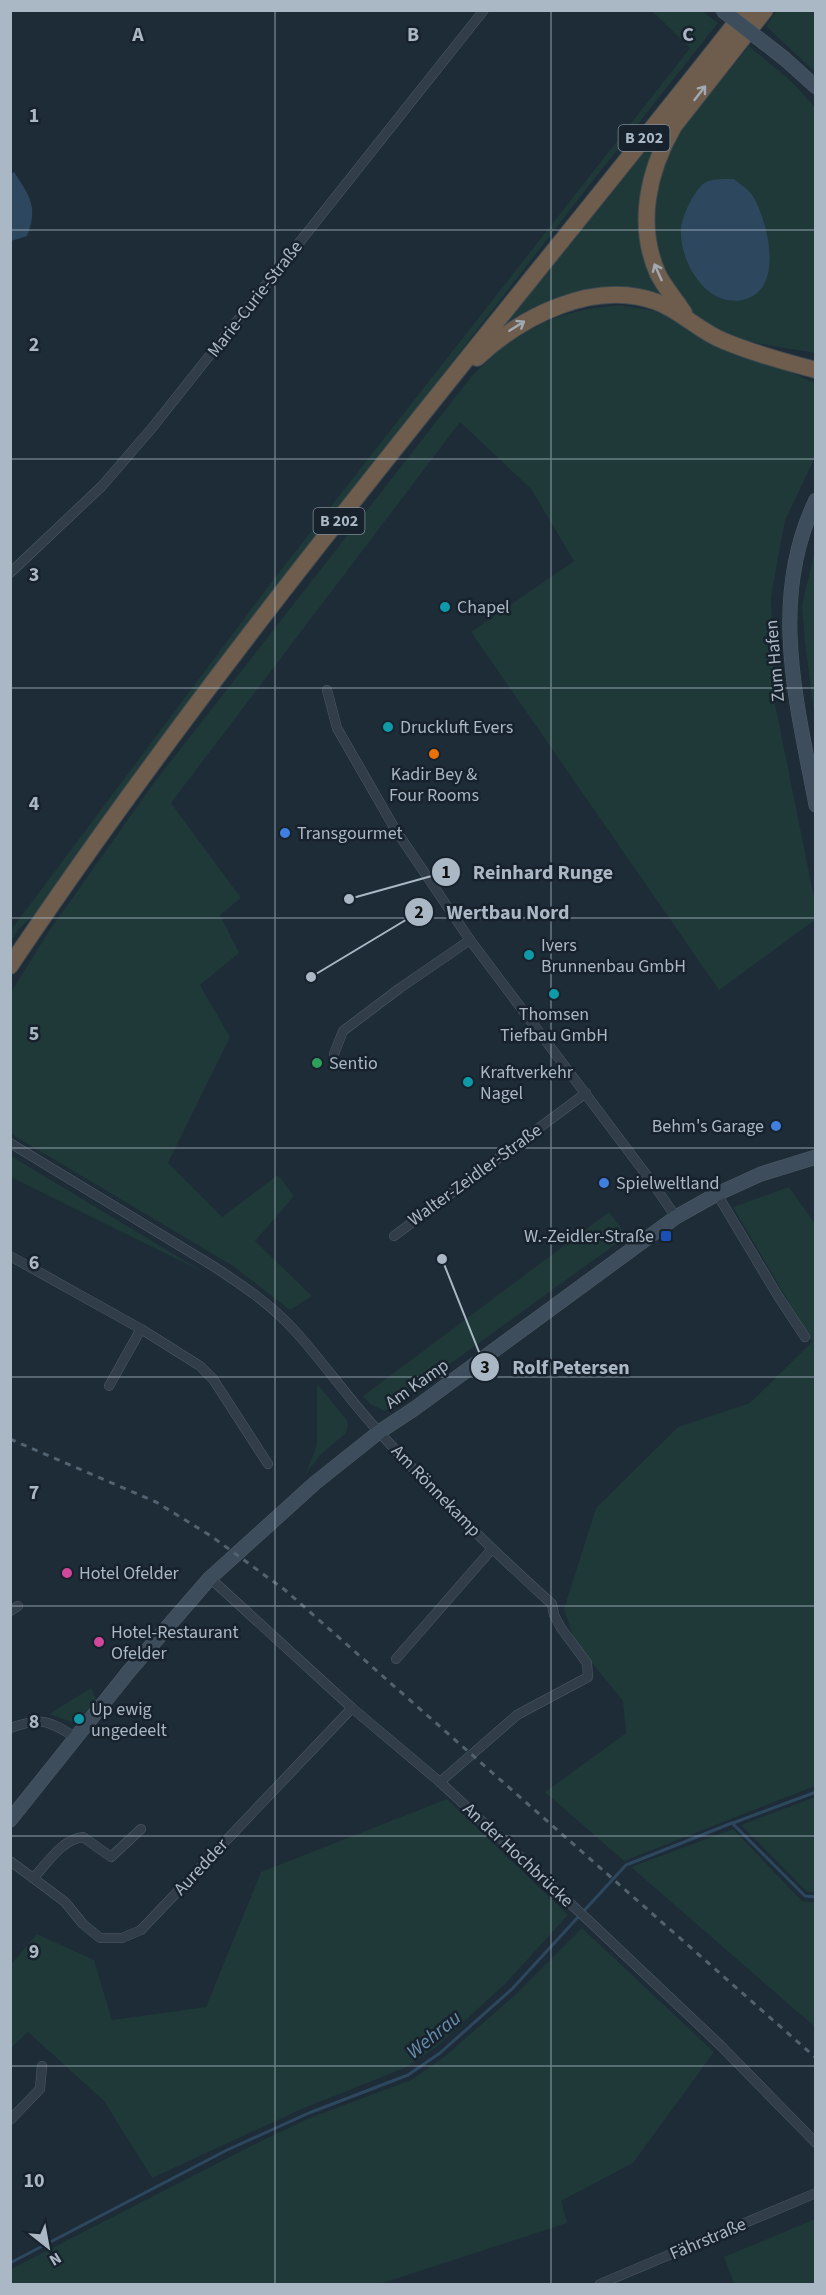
<svg xmlns="http://www.w3.org/2000/svg" width="826" height="2295" viewBox="0 0 826 2295" font-family="'Source Sans 3',sans-serif">
<style>
.green{fill:#1f3838}
.water{fill:#2d485e}
.lines{fill:none;stroke-linecap:round;stroke-linejoin:round}
.stream{stroke:#2d485e;stroke-width:3}
.street-casing{stroke:#4e5b66;stroke-width:10}
.secondary-casing{stroke:#4e5b66;stroke-width:15}
.highway-casing{stroke:#3b4852;stroke-width:18}
.street{stroke:#313d48;stroke-width:9}
.secondary{stroke:#3e4d5b;stroke-width:14}
.highway{stroke:#6e5d4d;stroke-width:16}
.rail{stroke:#52626f;stroke-width:3;stroke-dasharray:6 6;stroke-linecap:butt}
.secondary-bridge-casing{stroke:#4e5b66;stroke-width:15;stroke-linecap:butt}
.secondary-bridge{stroke:#3e4d5b;stroke-width:14}
.oneway{stroke:#a1aab3}
.grid{fill:none;stroke:#aab8c5;stroke-width:1.5;stroke-opacity:0.55}
.culture-dot{fill:#0f9aa8;stroke:#17222c;stroke-width:2}
.food-dot{fill:#e8710a;stroke:#17222c;stroke-width:2}
.shop-dot{fill:#3f7fe0;stroke:#17222c;stroke-width:2}
.leisure-dot{fill:#2e9e5b;stroke:#17222c;stroke-width:2}
.transit-dot{fill:#1a4fb4;stroke:#17222c;stroke-width:2}
.hotel-dot{fill:#d1479c;stroke:#17222c;stroke-width:2}
.labels{text-anchor:middle;dominant-baseline:central;stroke-width:5;stroke-linejoin:round;paint-order:stroke}
.shield{fill:#17222c;stroke:#7e8b97;stroke-width:1.5}
.shield-label{font-size:16px;font-weight:bold;fill:#aab8c5}
.street-label{font-size:18px;fill:#aab8c5;stroke:#17222c}
.poi-label{font-size:18px;fill:#aab8c5;stroke:#17222c;text-anchor:start}
.water-label{font-size:20px;font-style:italic;fill:#678eac;stroke:#17222c}
.grid-label{font-size:20px;text-anchor:middle;font-weight:bold;fill:#aab8c5;stroke:#17222c;stroke-width:5;stroke-linejoin:round;paint-order:stroke}
.leader{fill:none;stroke:#aab8c5;stroke-width:2}
.callout-dot{fill:#aab8c5;stroke:#17222c;stroke-width:2}
.mark-label{font-size:18px;text-anchor:middle;font-weight:bold;fill:#111}
.callout-label{font-size:20px;text-anchor:middle;font-weight:bold;fill:#aab8c5;stroke:#17222c;stroke-width:5;stroke-linejoin:round;paint-order:stroke}
</style>
<rect width="100%" height="100%" fill="#1d2c37"/>
<!-- green -->
<g class="green">
<path d="M777,10L815,11V72L766,26Z"/>
<path d="M652,11H702L718,23L591,183L147,756L37,912L19,929L11,942L10,931L14,926L270,584L690,48Z"/>
<path d="M749,46L792,82L815,107V353C781,347 741,344 710,325C644,285 642,197 677,135C684,124 694,113 702,103C718,84 733,65 749,46Z"/>
<path d="M678,110L643,189L664,298L628,291L502,327Z"/>
<path d="M619,305L655,311L815,383V457L785,521L771,596L774,699L815,902V920L719,990L471,632L574,561L531,489L460,422L171,803L241,898L220,915L239,953L200,985L230,1037L168,1163L222,1217L278,1175L294,1196L255,1241L312,1296L290,1310L233,1266L11,1134V992L49,931L153,784L471,377C518,330 552,311 619,305Z"/>
<path d="M815,550V720L805,644L802,605Z"/>
<path d="M10,1156H11L205,1273L11,1177Z"/>
<path d="M789,1187L816,1225L815,1786L624,1861L545,1792L626,1733L623,1701L575,1642L564,1609L596,1508L678,1427L750,1403L812,1342L733,1207Z"/>
<path d="M609,1212L627,1236L385,1411L370,1404L363,1396Z"/>
<path d="M317,1384L347,1420L348,1426L345,1434L321,1454L306,1473L317,1445Z"/>
<path d="M91,1688L98,1704L80,1725L49,1714Z"/>
<path d="M815,1797V1892H807L741,1825Z"/>
<path d="M447,1799L568,1915L506,1983L435,2048L405,2068L304,2108L152,2178L104,2101L28,2032L11,2048V1964L37,1934L94,1960L112,2020L206,2007L261,1872Z"/>
<path d="M733,1829L802,1901L815,1902V2027L631,1867Z"/>
<path d="M582,1928L714,2052L633,2163L561,2201L567,2223L380,2284H11V2269L265,2139L312,2117L411,2080L444,2057L515,1995Z"/>
<path d="M815,2219V2284H734L724,2257Z"/>
</g>
<!-- water -->
<g class="water">
<path d="M14,172C29,195 39,207 27,236L11,241L10,175Z"/>
<path d="M734,179C741,185 750,190 754,198C768,223 784,287 746,299C708,311 679,262 681,229C682,216 693,193 703,184C711,178 725,179 734,179Z"/>
</g>
<g class="lines">
<!-- stream -->
<g class="stream">
<path d="M733,1823L816,1792"/>
<path d="M10,2263L227,2150L309,2113L408,2075L440,2053L512,1989L626,1865L732,1823L805,1896L816,1897"/>
</g>
<!-- street casing -->
<g class="street-casing">
<g id="street">
<path d="M10,573L102,486L152,428L484,10"/>
<path d="M327,690L337,728L395,829L470,940L651,1181L676,1217"/>
<path d="M334,1054L343,1031L400,988L470,940"/>
<path d="M10,1143L213,1266C242,1285 272,1305 295,1331C325,1364 350,1401 380,1433C434,1493 492,1550 552,1604L554,1615L561,1628L587,1663L588,1677L517,1715L440,1782"/>
<path d="M717,1194L778,1296L805,1337"/>
<path d="M394,1236L586,1093"/>
<path d="M10,1256L141,1329L200,1366L213,1379L268,1464"/>
<path d="M109,1386L141,1329"/>
<path d="M210,1578L352,1708L440,1782L588,1920L720,2045L816,2143"/>
<path d="M10,1611L18,1606"/>
<path d="M396,1659L492,1549"/>
<path d="M10,1728C41,1717 48,1720 75,1737"/>
<path d="M10,1861L33,1878C47,1864 62,1839 83,1837L111,1857L141,1829"/>
<path d="M33,1878L65,1902L83,1924L100,1938H122L141,1930L352,1708"/>
<path d="M10,2120L40,2089L42,2066"/>
<path d="M600,2284L816,2193"/>
</g>
</g>
<!-- secondary casing -->
<g class="secondary-casing">
<g id="secondary">
<path d="M785,59L816,87"/>
<path d="M816,500C768,599 797,704 816,805"/>
<path d="M10,1820L130,1670L210,1578L315,1483L379,1432L414,1409L676,1217L717,1194L761,1174L816,1157"/>
</g>
</g>
<!-- highway casing -->
<g class="highway-casing">
<g id="highway">
<path d="M684,313C676,300 665,288 658,274C636,225 648,171 674,126L765,10"/>
<path d="M477,358C522,316 594,279 657,302C681,311 699,331 724,341C753,353 785,362 816,370"/>
<path d="M10,966C234,632 497,327 746,10"/>
</g>
</g>
<!-- street -->
<use href="#street" class="street"/>
<!-- secondary -->
<use href="#secondary" class="secondary"/>
<!-- highway -->
<use href="#highway" class="highway"/>
<!-- rail -->
<path class="rail" d="M10,1439L156,1502L211,1536L285,1590L816,2058"/>
<!-- secondary-bridge casing -->
<g class="secondary-bridge-casing">
<path id="secondary-bridge" d="M722,10L785,59"/>
</g>
<!-- secondary-bridge -->
<use href="#secondary-bridge" class="secondary-bridge"/>
</g>
<!-- one-way arrows -->
<defs><path id="oneway-shaft" d="M-6 0H5M1.5-3L5.5 0L1.5 3" fill="none" stroke-width="1.6" stroke-linecap="round" stroke-linejoin="round" transform="scale(1.5)"/></defs>
<g class="oneway">
<use href="#oneway-shaft" transform="translate(700 93) rotate(-52)"/>
<use href="#oneway-shaft" transform="translate(658 272) rotate(-114)"/>
<use href="#oneway-shaft" transform="translate(517 326) rotate(-32)"/>
</g>
<!-- grid -->
<path class="grid" d="M275,10V2284M551,10V2284M10,230H816M10,459H816M10,688H816M10,918H816M10,1148H816M10,1377H816M10,1606H816M10,1836H816M10,2066H816"/>
<!-- markers -->
<g class="culture-dot">
<circle cx="445" cy="607" r="6"/>
<circle cx="388" cy="727" r="6"/>
<circle cx="529" cy="955" r="6"/>
<circle cx="554" cy="994" r="6"/>
<circle cx="468" cy="1082" r="6"/>
<circle cx="79" cy="1719" r="6"/>
</g>
<circle class="food-dot" cx="434" cy="754" r="6"/>
<g class="shop-dot">
<circle cx="285" cy="833" r="6"/>
<circle cx="776" cy="1126" r="6"/>
<circle cx="604" cy="1183" r="6"/>
</g>
<circle class="leisure-dot" cx="317" cy="1063" r="6"/>
<rect class="transit-dot" x="660" y="1230" width="12" height="12" rx="3"/>
<g class="hotel-dot">
<circle cx="67" cy="1573" r="6"/>
<circle cx="99" cy="1642" r="6"/>
</g>
<g class="labels">
<!-- shield labels -->
<g class="shield">
<rect x="618.5" y="125" width="51" height="26" rx="4.5"/>
<rect x="313.5" y="508" width="51" height="26" rx="4.5"/>
</g>
<g class="shield-label">
<text x="644" y="138">B 202</text>
<text x="339" y="521">B 202</text>
</g>
<!-- street labels -->
<g class="street-label">
<text transform="translate(255 299) rotate(-52)">Marie-Curie-Straße</text>
<text transform="translate(775 661) rotate(-95)">Zum Hafen</text>
<text transform="translate(475 1175) rotate(-36)">Walter-Zeidler-Straße</text>
<text transform="translate(417 1384) rotate(-35)">Am Kamp</text>
<text transform="translate(436 1491) rotate(46)">Am Rönnekamp</text>
<text transform="translate(518 1855) rotate(43)">An der Hochbrücke</text>
<text transform="translate(201 1867) rotate(-47)">Auredder</text>
<text transform="translate(708 2239) rotate(-23)">Fährstraße</text>
</g>
<!-- poi labels -->
<g class="poi-label">
<text x="457" y="607">Chapel</text>
<text x="400" y="727">Druckluft Evers</text>
<text x="434" y="774" text-anchor="middle">Kadir Bey &amp;<tspan x="434" dy="21">Four Rooms</tspan></text>
<text x="297" y="833">Transgourmet</text>
<text x="541" y="945">Ivers<tspan x="541" dy="21">Brunnenbau GmbH</tspan></text>
<text x="554" y="1014" text-anchor="middle">Thomsen<tspan x="554" dy="21">Tiefbau GmbH</tspan></text>
<text x="329" y="1063">Sentio</text>
<text x="480" y="1072">Kraftverkehr<tspan x="480" dy="21">Nagel</tspan></text>
<text x="764" y="1126" text-anchor="end">Behm's Garage</text>
<text x="616" y="1183">Spielweltland</text>
<text x="654" y="1236" text-anchor="end">W.-Zeidler-Straße</text>
<text x="79" y="1573">Hotel Ofelder</text>
<text x="111" y="1632">Hotel-Restaurant<tspan x="111" dy="21">Ofelder</tspan></text>
<text x="91" y="1709">Up ewig<tspan x="91" dy="21">ungedeelt</tspan></text>
</g>
<!-- water labels -->
<g class="water-label">
<text transform="translate(434 2035) rotate(-39)">Wehrau</text>
</g>
</g>
<g class="grid-label">
<text x="138" y="41">A</text>
<text x="413" y="41">B</text>
<text x="688" y="41">C</text>
<text x="34" y="122">1</text>
<text x="34" y="351">2</text>
<text x="34" y="581">3</text>
<text x="34" y="810">4</text>
<text x="34" y="1040">5</text>
<text x="34" y="1269">6</text>
<text x="34" y="1499">7</text>
<text x="34" y="1728">8</text>
<text x="34" y="1958">9</text>
<text x="34" y="2187">10</text>
</g>
<!-- callouts -->
<path class="leader" d="M349 899L446 872M311 977L419 912M442 1259L485 1367"/>
<g class="callout-dot">
<circle cx="349" cy="899" r="6"/>
<circle cx="311" cy="977" r="6"/>
<circle cx="442" cy="1259" r="6"/>
<circle cx="446" cy="872" r="15"/>
<circle cx="419" cy="912" r="15"/>
<circle cx="485" cy="1367" r="15"/>
</g>
<g class="mark-label">
<text x="446" y="878">1</text>
<text x="419" y="918">2</text>
<text x="485" y="1373">3</text>
</g>
<g class="callout-label">
<text x="543" y="879">Reinhard Runge</text>
<text x="508" y="919">Wertbau Nord</text>
<text x="571" y="1374">Rolf Petersen</text>
</g>
<!-- border -->
<rect width="826" height="2295" fill="none" stroke="#aab8c5" stroke-width="24"/>
<!-- north arrow -->
<g transform="translate(48 2247) rotate(149)" stroke="#17222c" stroke-width="4.5" paint-order="stroke">
<path d="M0-4.5L10 22L0 15L-10 22Z" fill="#aab8c5"/>
<text y="-9" font-size="16" font-weight="bold" text-anchor="middle" fill="#aab8c5">N</text>
</g>
</svg>
